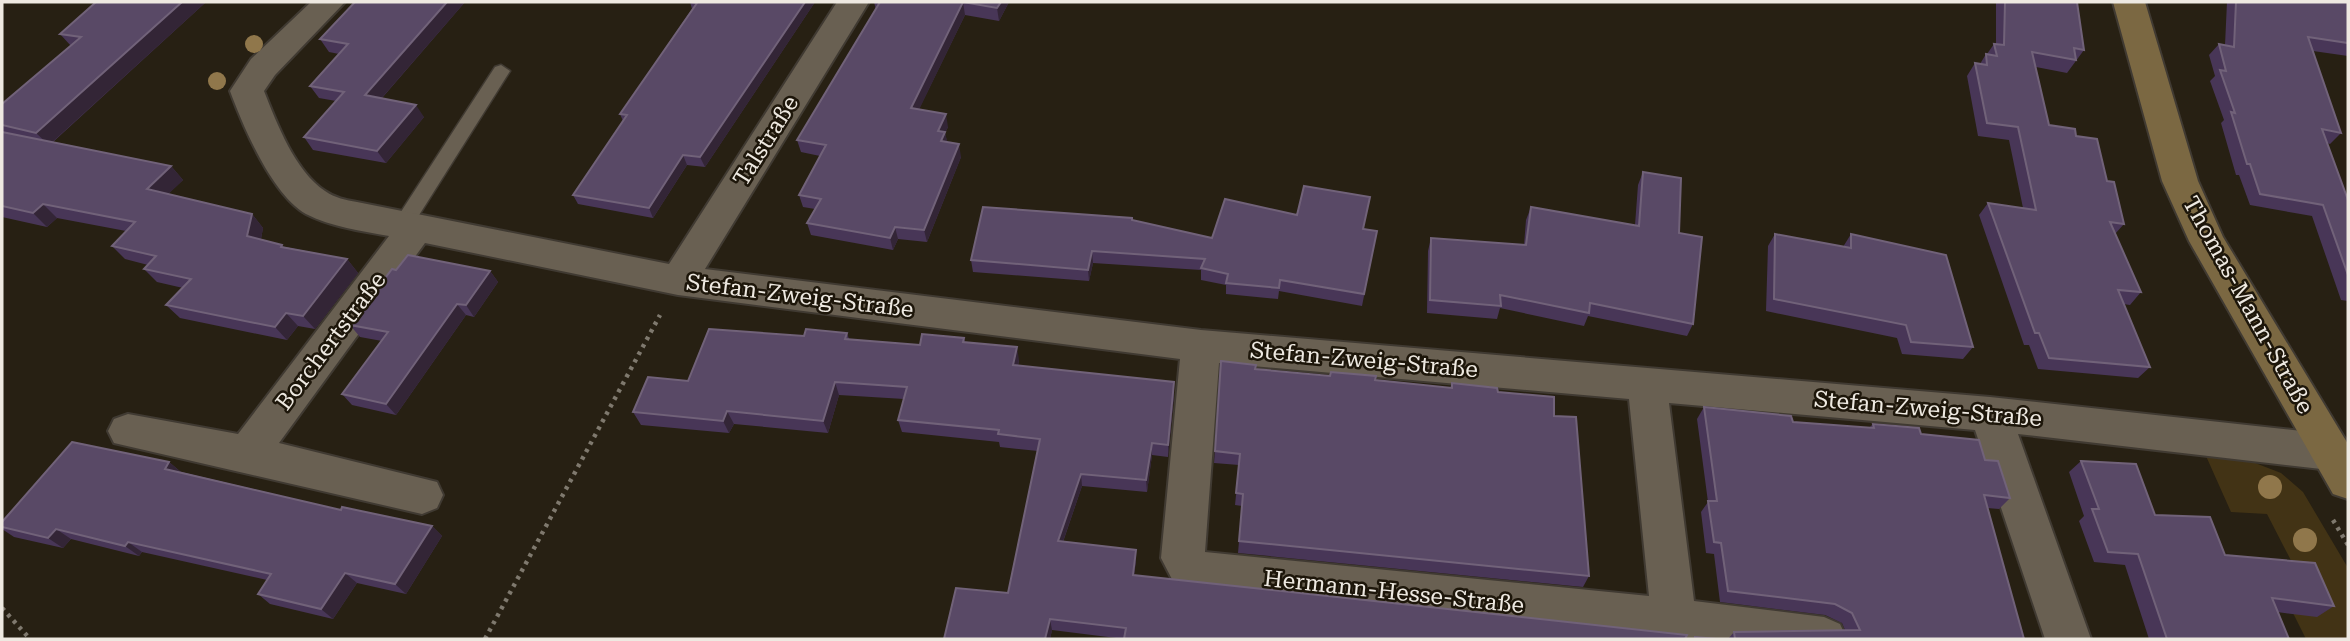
<svg xmlns="http://www.w3.org/2000/svg" width="2350" height="641" viewBox="0 0 2350 641" font-family="'Roboto Serif',serif">
<style>
.green{fill:#423315}
.lines{fill:none;stroke-linecap:round;stroke-linejoin:round}
.lane-casing{stroke:#403a32;stroke-width:3}
.street-casing{stroke:#403a32;stroke-width:4}
.secondary-casing{stroke:#403a32;stroke-width:4}
.path{stroke:#7f796e;stroke-width:4.5;stroke-dasharray:3.5 5;stroke-linecap:butt}
.lane{fill:#696052;fill-rule:evenodd}
.street{fill:#696052;fill-rule:evenodd}
.secondary{fill:#7b6842;fill-rule:evenodd}
.tree{fill:#90774b}
.wall{fill:#483657}
.shaded-wall{fill:#332536}
.building{fill:#594966;stroke:#716279;stroke-width:2}
.labels{text-anchor:middle;dominant-baseline:central;stroke-width:5;stroke-linejoin:round;paint-order:stroke}
.street-label{font-size:23px;fill:#eee9e1;stroke:#1d160a}
</style>
<rect width="100%" height="100%" fill="#272013"/>
<!-- green -->
<path class="green" d="M2206,456L2250,461L2281,473L2303,492L2348,568V639H2306L2293,613L2316,616L2298,574L2267,514L2231,512Z"/>
<g class="lines">
<!-- lane casing -->
<g class="lane-casing">
<path id="lane" d="M501,65L510,71L409,231L402,233L395,231L392,226L395,221L495,67Z"/>
</g>
<!-- street casing -->
<g class="street-casing">
<path id="street" d="M311,2H345L275,75L264,91C277,124 295,171 325,191C335,198 346,200 357,202L669,264L837,2H869L705,269L1201,330L1990,397L2330,434L2345,439L2348,447L2345,465L2330,470L2018,434L2091,639H2045L1975,430L1669,403L1694,601L1824,617L1840,624L1847,639H1655L1191,591L1175,585L1161,558L1180,359L678,295L425,243L279,443L437,482L443,495L437,508L422,514L114,443L108,431L114,419L128,414L238,434L389,236C362,231 331,227 306,214C272,195 243,126 230,91L251,59ZM1219,363L1629,399L1649,596L1205,552Z"/>
</g>
<!-- secondary casing -->
<g class="secondary-casing">
<path id="secondary" d="M2113,2H2145L2198,181L2223,237L2348,444V499L2333,494L2189,241L2162,181Z"/>
</g>
<!-- path -->
<g class="path">
<path d="M2333,520L2348,545"/>
<path d="M2,608L30,639"/>
<path d="M485,639L660,315"/>
</g>
<!-- lane -->
<use href="#lane" class="lane"/>
<!-- street -->
<use href="#street" class="street"/>
<!-- secondary -->
<use href="#secondary" class="secondary"/>
</g>
<!-- trees -->
<g class="tree">
<circle cx="254" cy="44" r="9"/>
<circle cx="217" cy="81" r="9"/>
<circle cx="2270" cy="487" r="12"/>
<circle cx="2305" cy="540" r="12"/>
</g>
<!-- wall -->
<g class="wall">
<path d="M96,2H206L53,142L171,166L183,180L168,194L252,214L263,228L261,239L285,247L347,259L358,273L315,329L298,326L287,340L180,318L166,305L183,288L157,282L144,269L148,265L125,259L112,246L126,231L57,218L47,227L2,217V104L71,46L60,34Z"/>
<path d="M465,2L382,98L424,117L386,163L313,150L304,137L336,101L319,98L310,86L339,54L329,52L320,39Z"/>
<path d="M690,2H815L705,167L687,165L653,218L578,204L573,195L623,121L620,114L692,9Z"/>
<path d="M874,2H1009L999,21L965,15L919,109L948,127L945,133L947,142L961,157L927,242L898,239L893,250L811,235L807,223L815,209L803,207L799,195L820,156L801,152L797,140L876,10Z"/>
<path d="M1996,2H2077L2084,50L2067,73L2036,67L2049,125L2076,136L2107,181L2124,224L2115,234L2141,292L2130,305L2123,304L2150,367L2138,378L2038,369L2029,345H2024L1979,215L1988,203L2023,208L2009,140L1978,136L1967,76L1975,63L1980,64L1986,54H1987L1994,44H1996Z"/>
<path d="M2227,2H2348V56L2313,51L2341,133L2330,144L2327,143L2348,200V301L2341,300L2312,216L2250,205L2239,175H2236L2221,123L2224,120L2210,81L2215,76L2209,55L2219,44L2225,45Z"/>
<path d="M1643,172L1679,233L1693,324L1687,336L1588,316L1584,326L1500,308L1497,319L1427,313L1428,251L1431,238L1524,245L1526,220L1531,207L1635,225L1638,185Z"/>
<path d="M1297,215L1377,231L1362,306L1279,291L1278,299L1226,294V285L1201,280V270L1093,263L1089,281L973,272L971,260L1132,221L1212,238Z"/>
<path d="M1775,234L1843,247L1851,234L1973,347L1963,359L1902,354L1897,338L1766,311L1768,246Z"/>
<path d="M396,270L490,271L498,282L474,317L466,315L396,415L352,405L342,394L382,341L360,337L350,325Z"/>
<path d="M847,333L849,339L920,345L964,338L965,342L1019,360L1018,366L1174,395L1168,457L1152,455L1147,492L1082,486L1063,542L1136,561L1124,639L1052,630L1050,639H944L1008,593L1038,451L1000,447L999,442L902,432L898,420L904,399L839,395L828,433L734,424L729,433L641,425L633,412L688,381L804,336Z"/>
<path d="M1221,361L1255,369L1450,388L1452,383L1498,392L1554,416L1589,576L1583,587L1238,553L1242,506L1235,505L1239,465L1214,463Z"/>
<path d="M1704,407L1793,422L1869,428L1873,424L1921,434L1985,460L2010,498L1999,509L1987,508L2024,639H1728L1734,632L1845,630L1842,623L1825,615L1720,602L1714,554L1706,553L1701,512L1708,502L1697,419Z"/>
<path d="M2081,461L2155,515L2225,555L2334,606L2317,617L2277,612L2289,639H2149L2125,565L2094,562L2079,521L2084,516L2069,472Z"/>
<path d="M169,462L181,472L341,510L432,526L442,536L406,594L357,583L333,619L270,604L258,594L267,580L142,552L139,556L71,539L63,548L14,537L2,529V522Z"/>
</g>
<!-- shaded-wall -->
<g class="shaded-wall">
<path d="M182,2H206L49,145L36,133Z"/>
<path d="M447,2H465L373,108L365,95Z"/>
<path d="M805,2H815L705,167L700,157Z"/>
<path d="M963,2L965,15L914,120L911,108Z"/>
<path d="M1001,2H1009L999,21L997,8Z"/>
<path d="M416,105L424,117L386,163L377,151Z"/>
<path d="M946,114L948,127L945,133L948,144L943,153L938,131Z"/>
<path d="M959,144L961,157L927,242L924,230Z"/>
<path d="M683,155L687,165L653,218L649,208Z"/>
<path d="M171,166L183,180L159,203L147,189Z"/>
<path d="M43,204L57,218L47,227L33,213Z"/>
<path d="M252,214L263,228L259,249L247,236Z"/>
<path d="M895,227L898,239L893,250L890,238Z"/>
<path d="M1092,251L1093,263L1089,281L1088,270Z"/>
<path d="M347,259L358,273L315,329L303,316Z"/>
<path d="M490,271L498,282L474,317L466,305Z"/>
<path d="M457,304L466,315L396,415L386,404Z"/>
<path d="M286,313L298,326L287,340L275,327Z"/>
<path d="M1017,347L1019,360L1015,378L1013,365Z"/>
<path d="M835,382L839,395L828,433L823,421Z"/>
<path d="M1174,382V395L1168,457V445Z"/>
<path d="M727,411L734,424L729,433L723,421Z"/>
<path d="M1152,443V455L1147,492L1146,480Z"/>
<path d="M169,462L182,473L165,469Z"/>
<path d="M1081,474L1082,486L1059,553L1058,541Z"/>
<path d="M432,526L442,536L406,594L395,584Z"/>
<path d="M56,529L71,539L63,548L48,538Z"/>
<path d="M128,542L142,552L139,556L125,546Z"/>
<path d="M1136,550V561L1133,586V575Z"/>
<path d="M345,573L357,583L333,619L321,609Z"/>
<path d="M1050,619L1052,630L1050,639H1045Z"/>
</g>
<!-- building -->
<g class="building">
<path d="M96,2H182L36,133L2,125V104L81,37L60,34Z"/>
<path d="M355,2H447L365,95L416,105L377,151L304,137L344,92L310,86L348,44L320,39Z"/>
<path d="M691,2H805L700,157L683,155L649,208L573,195L627,115L620,114L697,3Z"/>
<path d="M876,2H1001L997,8L963,2L911,108L946,114L938,131L945,132L941,141L959,144L924,230L895,227L890,238L807,223L821,199L799,195L826,145L797,140L880,2Z"/>
<path d="M2005,2H2077L2084,50L2074,48L2076,60L2032,52L2049,125L2075,129L2076,136L2097,139L2107,181L2114,182L2124,224L2110,222L2141,292L2118,290L2150,367L2049,358L2039,333H2035L1988,203L2036,210L2018,127L1987,123L1975,63L1987,65L1986,54L1997,56L1994,44L2004,45Z"/>
<path d="M2236,2H2348V43L2308,37L2341,133L2322,129L2348,200V275L2323,205L2260,194L2250,164H2247L2231,112L2235,113L2220,70L2226,71L2219,44L2234,47Z"/>
<path d="M2,132L171,166L147,189L252,214L247,236L282,245L281,247L347,259L303,316L286,313L275,327L166,305L191,279L144,269L156,256L112,246L135,222L43,204L33,213L2,206Z"/>
<path d="M1643,172L1681,178L1679,233L1702,237L1693,324L1590,303L1589,313L1500,295L1501,306L1430,300L1431,238L1526,245L1531,207L1639,226Z"/>
<path d="M1304,186L1370,197L1363,229L1377,231L1364,294L1280,280L1279,288L1226,283L1228,274L1201,268L1205,259L1092,251L1088,270L971,260L983,207L1132,218V220L1212,238L1225,199L1297,215Z"/>
<path d="M1775,234L1851,248V234L1946,255L1973,347L1911,342L1906,325L1774,299Z"/>
<path d="M408,255L490,271L466,305L457,304L386,404L342,394L388,332L350,325L392,269L396,270Z"/>
<path d="M709,329L804,336L806,329L847,333L845,339L920,345L922,334L964,338L963,342L1017,347L1013,365L1174,382L1168,445L1152,443L1146,480L1081,474L1058,541L1136,550L1133,575L1687,635L1685,639H1124L1126,628L1050,619L1045,639H944L956,588L1008,593L1040,439L998,434L999,430L898,420L907,387L835,382L823,421L727,411L723,421L633,412L648,377L688,381Z"/>
<path d="M1221,361L1256,365L1255,369L1330,376L1331,372L1376,376L1375,380L1452,388V383L1497,388L1498,392L1554,397V416L1576,417L1589,576L1239,541L1243,494L1236,493L1240,454L1215,451Z"/>
<path d="M1704,407L1791,416L1793,422L1874,428L1873,424L1919,428L1921,434L1979,440L1985,460L1998,461L2010,498L1984,495L2024,639H1735L1734,632L1860,630L1852,613L1835,604L1728,591L1721,543L1714,542L1708,501H1717Z"/>
<path d="M72,442L169,462L165,469L341,510L342,507L432,526L395,584L345,573L321,609L258,594L271,574L128,542L125,546L56,529L48,538L2,527V522Z"/>
<path d="M2081,461L2136,464L2155,515L2210,517L2225,555L2315,563L2334,606L2272,598L2289,639H2167L2138,554L2108,552L2092,509H2099Z"/>
<path d="M1695,637L1717,639H1695Z"/>
</g>
<g class="labels">
<!-- street labels -->
<g class="street-label">
<text transform="translate(766 141) rotate(-58)">Talstraße</text>
<text transform="translate(800 296) rotate(7)">Stefan-Zweig-Straße</text>
<text transform="translate(2248 305) rotate(61)">Thomas-Mann-Straße</text>
<text transform="translate(331 341) rotate(-53)">Borchertstraße</text>
<text transform="translate(1364 360) rotate(5)">Stefan-Zweig-Straße</text>
<text transform="translate(1928 409) rotate(5)">Stefan-Zweig-Straße</text>
<text transform="translate(1394 592) rotate(6)">Hermann-Hesse-Straße</text>
</g>
</g>
<!-- border -->
<rect width="2350" height="641" fill="none" stroke="#eee9e1" stroke-width="7"/>
</svg>
